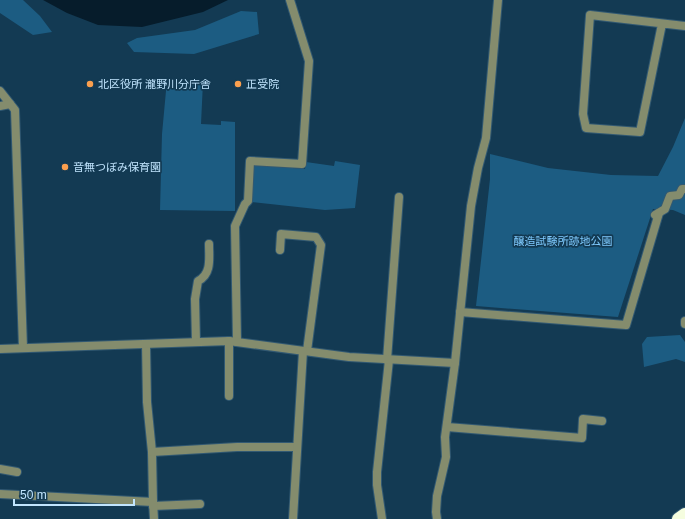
<svg xmlns="http://www.w3.org/2000/svg" width="685" height="519" viewBox="0 0 685 519" font-family="Arial,'Noto Sans JP',sans-serif">
<style>
.green{fill:#1c5c82}
.water{fill:#061c2b}
.lines{fill:none;stroke-linecap:round;stroke-linejoin:round}
.lane-casing{stroke:#325972;stroke-width:10}
.street-casing{stroke:#325972;stroke-width:10}
.highway-casing{stroke:#325972;stroke-width:14}
.lane{stroke:#848c6d;stroke-width:8}
.street{stroke:#848c6d;stroke-width:8}
.highway{stroke:#f5fddf;stroke-width:12}
.poi-dot{fill:#fa9f4e;stroke:#133a53;stroke-width:1.5}
.labels{text-anchor:middle;dominant-baseline:central;stroke-width:3.5;stroke-linejoin:round;paint-order:stroke}
.poi-label{font-size:11px;fill:#c1e5fe;stroke:#133a53;text-anchor:start}
.park-label{font-size:11px;fill:#7fcafe;stroke:#133a53}
</style>
<rect width="100%" height="100%" fill="#133a53"/>
<!-- green -->
<g class="green">
<path d="M0,0H23L40,16L52,32L33,35L0,13Z"/>
<path d="M241,11L257,12L259,34L194,54L134,52L127,43L137,38L195,30Z"/>
<path d="M167,80L203,82L201,124L221,125V121L235,122V211L160,210L162,134Z"/>
<path d="M685,118V215L673,210L653,209L618,317L476,306L490,179V154L548,168L611,175L658,176L673,147Z"/>
<path d="M335,161L360,165L355,208L325,210L251,202L253,165L305,169L306,162L334,166Z"/>
<path d="M680,335L685,342V362L676,359L644,367L642,344L647,337Z"/>
</g>
<!-- water -->
<path class="water" d="M43,0H228L203,12L142,27L98,25L67,13Z"/>
<g class="lines">
<!-- lane casing -->
<g class="lane-casing">
<g id="lane">
<path d="M662,24L640,132L586,128L583,114L590,15L685,26"/>
<path d="M655,215L665,209L670,196L679,195L682,189H685"/>
<path d="M280,250L281,234L316,237L321,245L307,351"/>
<path d="M460,312L626,325L659,213"/>
<path d="M229,341V396"/>
<path d="M196,342L195,299L198,281C212,274 209,258 209,244"/>
<path d="M237,342L235,226L245,204L248,201L250,161L302,164L309,61L290,0"/>
<path d="M387,360L399,197"/>
<path d="M447,427L582,438L583,419L602,421"/>
<path d="M0,469L17,472"/>
<path d="M0,494L153,502"/>
<path d="M153,506L200,504"/>
<path d="M382,519L377,485V472L389,360"/>
</g>
</g>
<!-- street casing -->
<g class="street-casing">
<g id="street">
<path d="M0,91L15,110L23,348"/>
<path d="M0,106L10,104"/>
<path d="M685,321V324"/>
<path d="M146,344L147,402L152,452L153,502L154,519"/>
<path d="M0,349L229,341L349,357L455,363"/>
<path d="M152,452L237,447H297"/>
<path d="M293,519L303,351"/>
<path d="M437,519L436,512L437,496L446,457L445,437L455,363L471,206L478,168L486,138L498,0"/>
</g>
</g>
<!-- highway casing -->
<g class="highway-casing">
<path id="highway" d="M678,519L685,514"/>
</g>
<!-- lane -->
<use href="#lane" class="lane"/>
<!-- street -->
<use href="#street" class="street"/>
<!-- highway -->
<use href="#highway" class="highway"/>
</g>
<!-- markers -->
<g class="poi-dot">
<circle cx="90" cy="84" r="4"/>
<circle cx="238" cy="84" r="4"/>
<circle cx="65" cy="167" r="4"/>
</g>
<g class="labels">
<!-- poi labels -->
<g class="poi-label">
<text x="98" y="84">北区役所 瀧野川分庁舎</text>
<text x="246" y="84">正受院</text>
<text x="73" y="167">音無つぼみ保育園</text>
</g>
<!-- park labels -->
<g class="park-label">
<text x="563" y="241">醸造試験所跡地公園</text>
</g>
</g>
<!-- scale -->
<path d="M14 499v6h120v-6" fill="none" stroke="#c1e5fe" stroke-width="2"/>
<text x="20" y="499" font-size="12" fill="#c1e5fe" stroke="#133a53" stroke-width="3" paint-order="stroke">50 m</text>
</svg>
